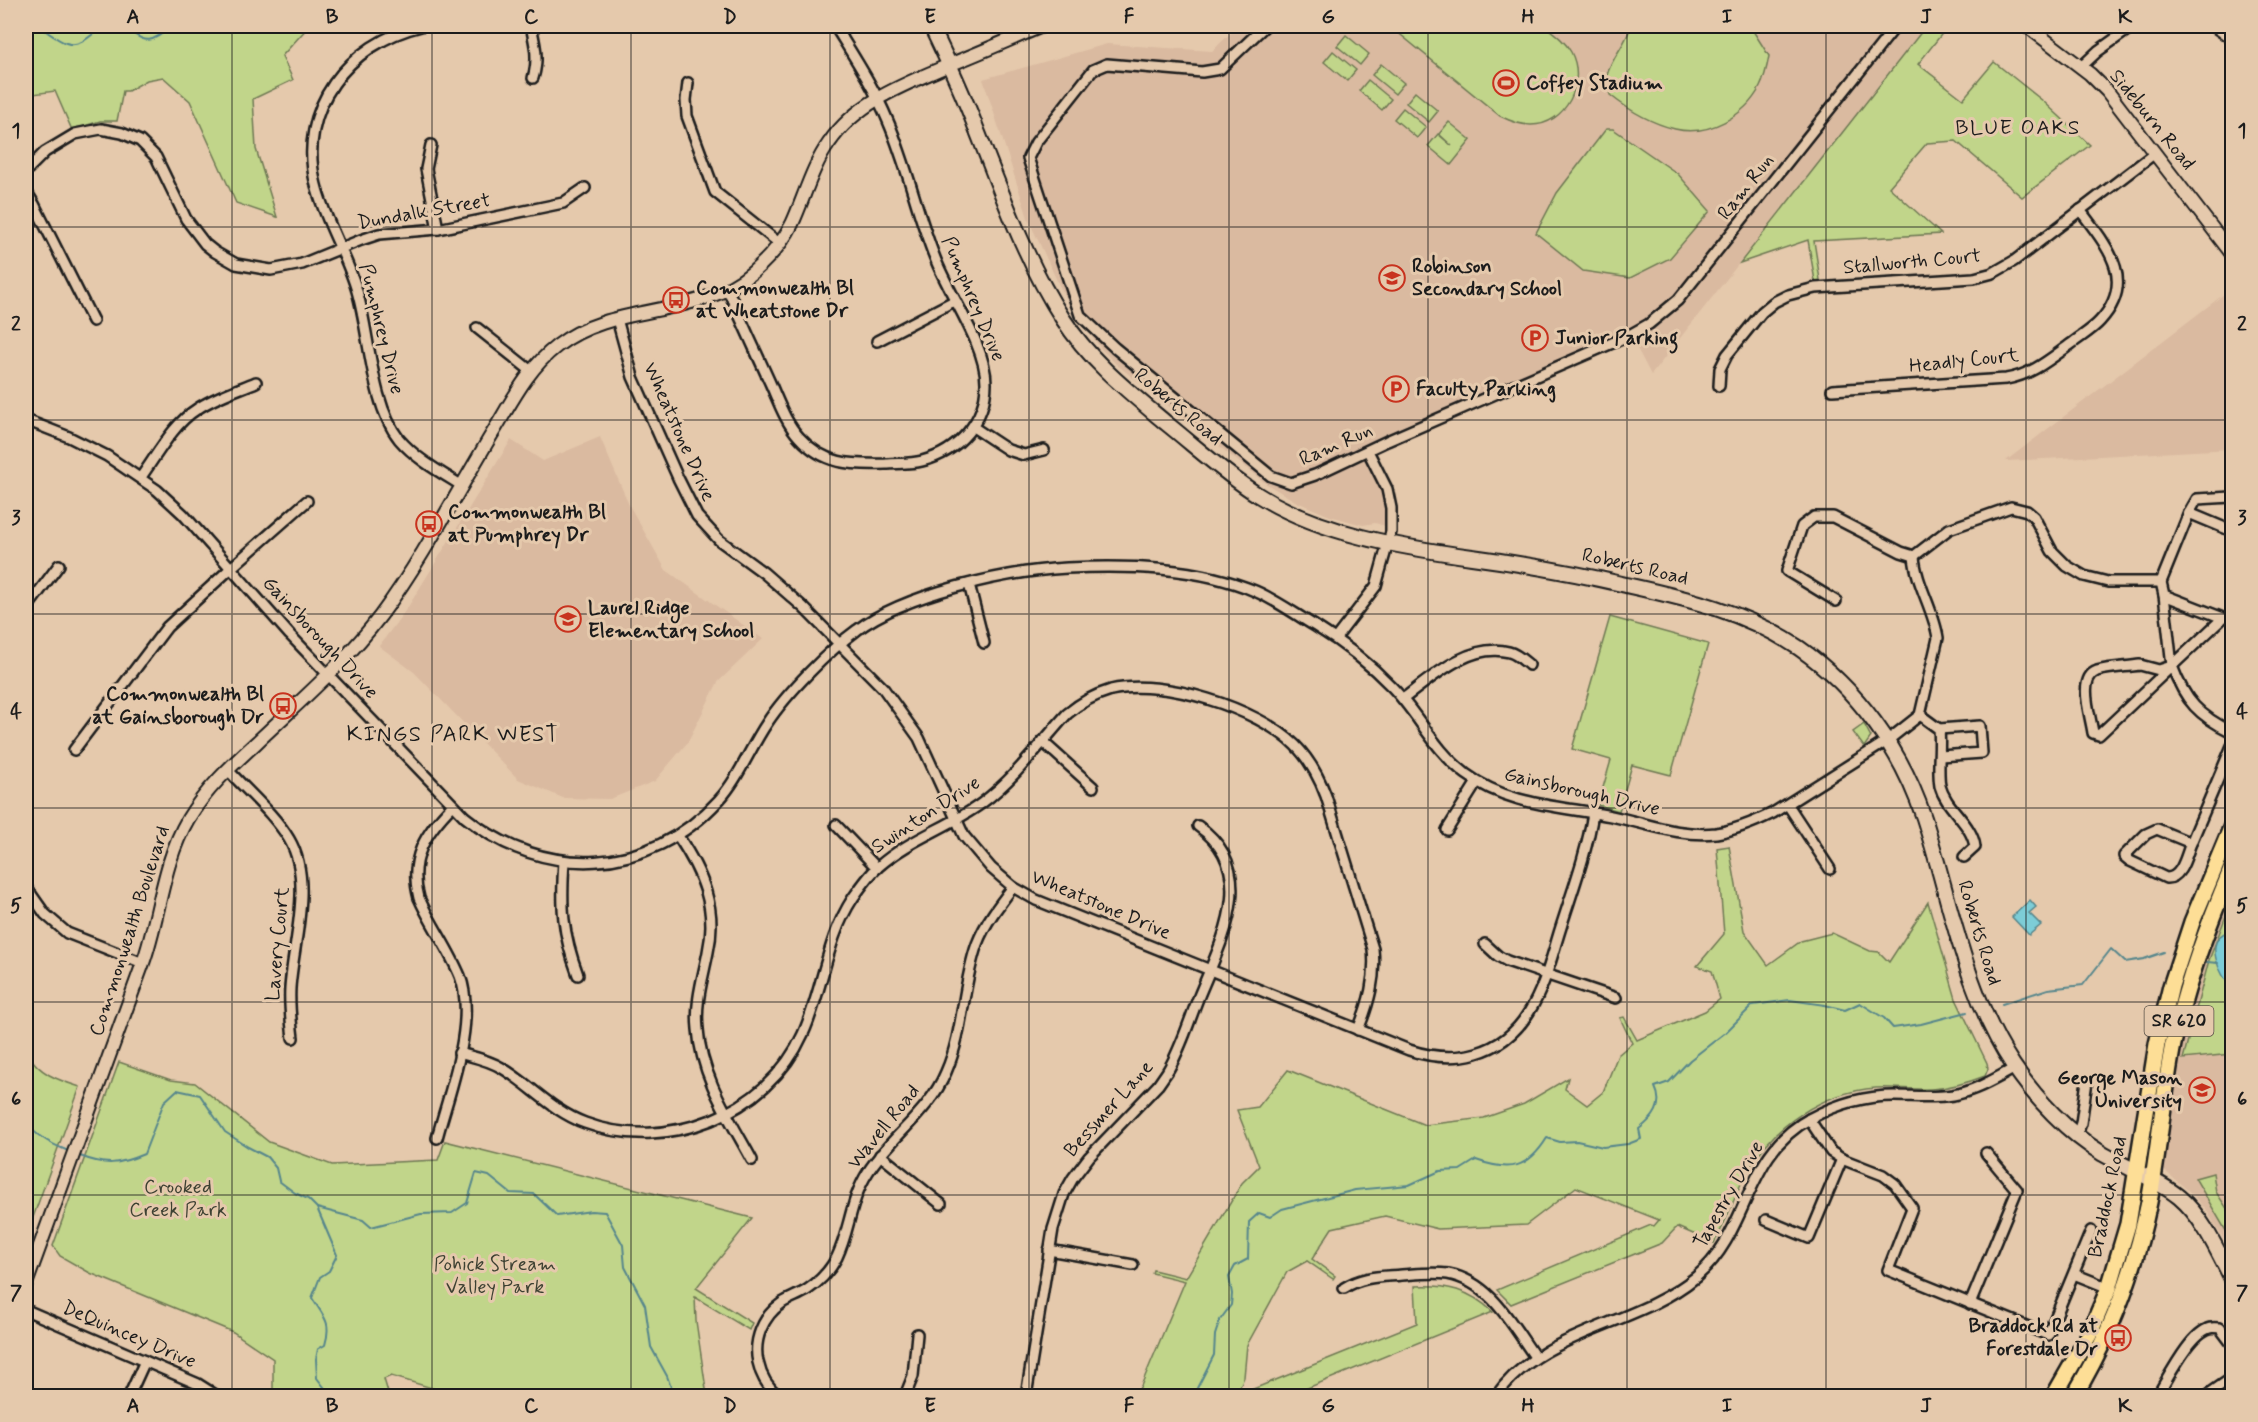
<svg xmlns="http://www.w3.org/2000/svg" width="2258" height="1422" viewBox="0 0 2258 1422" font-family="Mynerve,sans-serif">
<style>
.built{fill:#dabaa0}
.green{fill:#c1d58a;stroke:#6e7853;stroke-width:1.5}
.water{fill:#7dcdd7;stroke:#56868c;stroke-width:1.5}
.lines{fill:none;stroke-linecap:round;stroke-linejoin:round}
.stream{stroke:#56868c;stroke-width:2}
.minor-casing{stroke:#1c1c1c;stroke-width:14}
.tertiary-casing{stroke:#1c1c1c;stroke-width:16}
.secondary-casing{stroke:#1c1c1c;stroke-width:18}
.primary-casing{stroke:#1c1c1c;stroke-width:20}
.minor{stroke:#e5c9ac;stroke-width:9}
.tertiary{stroke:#e5c9ac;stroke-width:12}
.secondary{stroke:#e5c9ac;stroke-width:14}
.primary{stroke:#fdde96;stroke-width:15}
.grid{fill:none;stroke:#1c1c1c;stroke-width:1.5;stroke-opacity:0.55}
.labels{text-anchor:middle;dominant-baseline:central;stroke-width:6;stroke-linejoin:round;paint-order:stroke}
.shield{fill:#e5c9ac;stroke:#585047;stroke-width:1.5}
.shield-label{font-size:18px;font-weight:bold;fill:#1c1c1c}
.poi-label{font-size:20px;font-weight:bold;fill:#1c1c1c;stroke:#e5c9ac;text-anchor:start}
.street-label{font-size:20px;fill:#1c1c1c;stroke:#e5c9ac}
.park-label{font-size:20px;fill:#3d4132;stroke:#e5c9ac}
.neighbourhood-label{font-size:21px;letter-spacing:1.5px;fill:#1c1c1c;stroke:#e5c9ac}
.quarter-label{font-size:22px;letter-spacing:1.5px;fill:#1c1c1c;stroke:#e5c9ac}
.neatline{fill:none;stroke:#1c1c1c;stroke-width:2}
.grid-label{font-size:20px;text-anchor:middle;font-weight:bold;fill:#1c1c1c}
</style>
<rect width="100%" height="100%" fill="#e5c9ac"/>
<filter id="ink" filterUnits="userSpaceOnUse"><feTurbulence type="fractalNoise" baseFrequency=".0167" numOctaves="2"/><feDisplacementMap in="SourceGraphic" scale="12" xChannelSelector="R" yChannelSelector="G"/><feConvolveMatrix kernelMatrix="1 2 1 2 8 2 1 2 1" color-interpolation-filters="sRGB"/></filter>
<g filter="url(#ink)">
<!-- built -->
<g class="built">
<path d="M1238,26H1926L1651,375L1631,337L1372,451L1387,489L1392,528L1375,523L1363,525L1330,516L1297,502L1265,483L1116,364L1102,350L1084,326L1060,287L1029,221L983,79L1107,44L1212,51Z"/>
<path d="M2232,288V449L2006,461L2011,457Z"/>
<path d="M600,437L629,505L666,570L763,639L718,682L687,743L655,781L610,799L563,798L518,779L414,672L379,646L408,607L511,440L543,461Z"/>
<path d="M2232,879V1254L2207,1211L2190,1192L2165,1171L2160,1160L2184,1019L2200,961Z"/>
</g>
<!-- green -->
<g class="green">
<path d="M26,26H309L282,56L293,80L253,99L256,149L277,217L236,203L190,101L163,77L147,80L128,91H123L117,121H100L72,130L55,91L26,95Z"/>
<path d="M1390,26H1545C1555,34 1565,41 1571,52C1587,82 1566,125 1531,125C1520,125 1510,121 1500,116Z"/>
<path d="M1631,26H1750L1769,56C1767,67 1765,77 1760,87C1745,116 1708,137 1675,129C1650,123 1630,111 1610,95C1609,89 1606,81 1607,75C1612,57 1626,44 1631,26Z"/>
<path d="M1926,26H1948L1918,64L1963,99L1994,62L2043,101L2090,145L2022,197L1956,141L1927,143L1889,187L1941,234L1814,241L1820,280L1815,281L1808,240L1740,263Z"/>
<path d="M1346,35L1369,54L1360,65L1337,46Z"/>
<path d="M1333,51L1356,70L1347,81L1324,62Z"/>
<path d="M1381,64L1404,83L1395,94L1372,75Z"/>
<path d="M1368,80L1391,99L1382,110L1359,91Z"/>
<path d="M1415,92L1438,111L1429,122L1406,103Z"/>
<path d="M1403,108L1426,127L1417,138L1394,119Z"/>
<path d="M1449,122L1471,140L1451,165L1428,146L1438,134L1452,146L1439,134Z"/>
<path d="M1606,129H1613L1678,174L1710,211L1670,258L1630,278L1583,271L1536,233L1557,193Z"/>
<path d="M1610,617L1708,644L1671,775L1632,765L1619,811L1598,805L1611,760L1572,749Z"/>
<path d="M1864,724L1871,737L1864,747L1853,732Z"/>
<path d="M1729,846L1744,931L1768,965L1801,941L1832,933L1870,951L1879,952L1889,962L1928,902L1956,999L1987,1063L1988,1069L1985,1076C1967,1083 1950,1088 1931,1089C1913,1090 1895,1087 1876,1088C1823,1092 1773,1125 1747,1172C1734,1195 1728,1220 1714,1243L1677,1227L1662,1243L1511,1304L1497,1290L1651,1225L1654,1226L1659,1220L1576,1187L1526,1225L1438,1229L1385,1216L1332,1228L1312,1259L1335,1276L1333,1279L1307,1261L1287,1272L1247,1345L1244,1377L1236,1396L1417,1323L1415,1286C1446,1284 1470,1290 1493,1312L1288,1396H1134L1141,1386L1185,1281L1152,1273L1153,1270L1186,1278L1242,1183L1259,1166L1237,1110L1258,1107L1288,1070L1425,1125L1484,1118L1524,1104L1568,1078L1565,1089L1587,1105L1603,1092L1618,1055L1632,1043L1620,1018L1624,1017L1637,1040L1705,1011L1720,999L1712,971L1697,966L1724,934L1717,848Z"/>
<path d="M2232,900V1054L2183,1059L2209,960Z"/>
<path d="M26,1052C40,1074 55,1079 80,1087L26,1237Z"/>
<path d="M119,1062L171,1080L195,1083L269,1142L332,1165L438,1160L445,1141L752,1218L696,1288L752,1323L749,1330L695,1297L696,1321L707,1396H510L504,1394L475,1396L459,1388L442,1391L391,1376L384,1379L389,1396H275L273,1395V1359L233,1332L90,1273L60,1256L53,1246Z"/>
<path d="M2213,1173L2216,1192L2232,1216V1241L2195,1178Z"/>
</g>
<!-- water -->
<g class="water">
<path d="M2030,900L2036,907L2029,913L2041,925L2029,935L2012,917Z"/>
<path d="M2227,932L2232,934V988C2220,976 2203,941 2227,932Z"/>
</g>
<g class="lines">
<!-- stream -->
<g class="stream">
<path d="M38,26C47,31 57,40 66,43C86,50 94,24 113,26C142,30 140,55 171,26"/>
<path d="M2207,962L2218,963"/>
<path d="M2002,1004L2048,989L2083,985L2111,949L2125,962L2144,959L2164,952"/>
<path d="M26,1123C36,1136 51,1144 66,1150"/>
<path d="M80,1156C106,1166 118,1165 144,1154L164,1102L177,1090L200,1095L225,1132L248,1147L267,1157L276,1168L279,1181L295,1193L308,1199L317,1208L337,1255L329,1271L320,1277L312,1298C324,1317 332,1322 325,1345L318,1349L316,1359L317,1378L331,1396"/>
<path d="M317,1208L363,1220L371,1227L421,1214L452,1213L467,1203L476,1173L489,1176L510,1193L534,1194L557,1216L591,1211L605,1212L623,1245L625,1267L645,1305L651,1347L667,1376L674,1396"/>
<path d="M1193,1396L1214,1355L1215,1335L1220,1320L1231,1305L1232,1294L1229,1277L1235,1266L1248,1259L1249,1222L1259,1213L1270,1217L1282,1209L1355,1190L1409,1185L1440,1171L1460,1170L1476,1160C1510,1172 1528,1169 1547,1138L1560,1142L1577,1141L1603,1147L1628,1144L1641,1139L1639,1129C1654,1118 1664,1105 1655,1087L1669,1082L1690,1060L1726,1032L1753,1005L1790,1000L1825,1005L1845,1010L1860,1003L1884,1018L1893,1028L1921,1024L1967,1012"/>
</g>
<!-- minor casing -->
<g class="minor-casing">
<g id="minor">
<path d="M421,26C349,43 296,109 316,185C325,222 347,255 357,291C370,335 371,404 399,439C416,459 440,472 461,485"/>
<path d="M531,26C535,44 539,59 533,78"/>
<path d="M1265,26L1220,69L1202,72L1107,64L1093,70L1036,142L1028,158L1080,315L1115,348L1271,476L1291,483L1315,475L1387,441L1626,337L1649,324L1678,300L1896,26"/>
<path d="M2213,26L2232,39"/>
<path d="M2081,67L2098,51L2133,26"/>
<path d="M688,83L686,100L687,116L715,192L779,243"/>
<path d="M431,145L426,169L438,229"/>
<path d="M26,171L45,152L75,134L101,129L122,133L140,141L156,157L186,219L205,244L215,252L236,264L271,270L302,264L361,240L379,234L438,229L563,203L585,188"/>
<path d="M26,191L34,204L93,321"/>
<path d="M728,290C742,322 757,354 771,385C779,403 786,423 799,437C824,465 851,465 886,464C898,463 911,464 922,461C958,452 986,421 986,383C986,345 949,295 935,258C917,213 907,165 888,121C874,87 854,57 835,26"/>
<path d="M617,319L633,377L678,478L697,516L719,540L764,573L803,607L883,688L919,738L964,836L991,868L1013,887L1036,900L1409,1050C1455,1065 1502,1056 1529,1012C1545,987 1552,955 1561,927C1573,889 1587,852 1593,813"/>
<path d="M477,328L531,371"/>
<path d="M877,341L954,301"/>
<path d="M1719,386L1720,369L1727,355L1762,312L1774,302L1788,295L1815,288L1974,278L1993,273L2014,261L2155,153"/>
<path d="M1832,390L2006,379C2032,375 2050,359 2071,344C2081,336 2092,330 2100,321C2138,280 2106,245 2080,210"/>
<path d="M26,420L69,437L107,456L157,490L183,514L290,635L465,817C544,881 649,877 719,800C739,778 750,748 767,723C786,694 828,651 857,630C904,594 1008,571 1067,568C1129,565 1198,567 1255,591C1276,600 1295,614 1315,626C1343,643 1369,663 1392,687C1419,715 1434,750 1466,774C1509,806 1561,806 1611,816C1646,823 1679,837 1716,833C1736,830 1755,822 1773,813L1887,741L1920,715L1938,638C1934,610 1916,584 1914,556L1949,529L2011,507L2027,511L2034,517L2052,551L2067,566L2084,576L2108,582H2161"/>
<path d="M973,427L1008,450L1024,455L1044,450"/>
<path d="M141,477C157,455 173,424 197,409C214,397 237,390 256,382"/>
<path d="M2232,497L2197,499L2189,513L2232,531"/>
<path d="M2189,513L2161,582L2164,595L2223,618L2172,666C2185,701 2199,716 2232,732"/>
<path d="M969,584L984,643"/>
<path d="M2164,595L2172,666"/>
<path d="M1836,601L1787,571L1802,526L1814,517H1833L1901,552L1914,556"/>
<path d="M26,609L59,565"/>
<path d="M1336,638L1376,586L1391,532V508L1387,489L1368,451"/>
<path d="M2140,665L2159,670L2172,666L2099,735L2093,733C2091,717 2077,678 2097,671C2110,667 2127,667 2140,665Z"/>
<path d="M1403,699C1432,677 1470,642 1509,652C1517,654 1523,660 1529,665"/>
<path d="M1920,715L1939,729C1941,748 1937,768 1940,786C1946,809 1972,823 1975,847L1964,857"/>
<path d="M1939,729L1980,726L1982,753L1940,756"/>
<path d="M1042,741L1093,787"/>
<path d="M74,750L167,627L231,568L307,501"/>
<path d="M228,770C247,791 275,815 289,839C314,881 293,942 290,988C289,1005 291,1022 293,1038"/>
<path d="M1788,805L1830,869"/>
<path d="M836,825L877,868"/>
<path d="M2157,829L2191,843C2186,855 2182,879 2166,878L2130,861L2124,856L2146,834Z"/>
<path d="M1447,830L1477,782"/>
<path d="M678,836C702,872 718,908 708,952C703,978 695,1002 698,1029C701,1077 730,1119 752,1160"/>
<path d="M2191,843L2232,746"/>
<path d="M564,861C561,907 562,932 578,975"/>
<path d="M26,887L45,914L67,933L143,963"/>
<path d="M1485,944L1498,956L1507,961L1616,998"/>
<path d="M459,1053C474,1057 489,1060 502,1068C531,1085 552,1111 585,1123C666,1153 767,1115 803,1034C823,990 826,939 853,898C860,888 869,875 878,867C909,839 950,827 982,803C1015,778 1040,744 1067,714C1080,703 1094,695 1111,690C1163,678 1257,708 1295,745C1310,760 1319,777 1326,796L1373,949C1376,978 1369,1003 1358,1030"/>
<path d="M1809,1119L1831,1152L1842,1159L1883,1175L1895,1184L1912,1208L1888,1270L2048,1335L2091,1231"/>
<path d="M2077,1135L2081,1123L2087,1081"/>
<path d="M437,1138C449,1092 477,1022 460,976C449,949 431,925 419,898C408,859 426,832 453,805"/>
<path d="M880,1155L941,1204"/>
<path d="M1766,1220L1809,1238L1842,1159"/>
<path d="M1049,1250L1133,1265"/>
<path d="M2074,1274L2109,1288"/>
<path d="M1344,1288C1363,1276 1380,1277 1402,1275C1417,1274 1432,1272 1448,1274C1491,1282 1512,1325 1535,1357"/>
<path d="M1970,1304L2017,1190L1986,1153"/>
<path d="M26,1310L198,1384L217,1396"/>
<path d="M129,1396L145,1361"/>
<path d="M779,1396C768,1388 761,1376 758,1362C753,1340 763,1316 782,1303C790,1298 799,1295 807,1290C819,1282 830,1271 837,1257C850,1230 850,1200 868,1172C891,1136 929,1113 946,1072C964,1031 962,986 977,944C985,923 999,905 1013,887"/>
<path d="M905,1396L913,1376L917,1334"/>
<path d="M1026,1396L1053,1229L1064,1194L1073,1178L1089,1157L1158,1085L1167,1072C1181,1049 1189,1021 1199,996C1221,942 1261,870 1198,826"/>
<path d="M1496,1396C1543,1329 1636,1327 1696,1277C1751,1231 1743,1154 1811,1118C1837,1104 1865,1096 1894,1096C1914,1096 1933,1098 1953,1095C1975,1091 1995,1079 2015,1068"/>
<path d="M2157,1396C2168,1379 2190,1333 2210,1328C2211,1327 2219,1328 2220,1328L2232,1344"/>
<path d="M2206,1396L2232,1378"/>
</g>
</g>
<!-- tertiary casing -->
<g class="tertiary-casing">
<g id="tertiary">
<path d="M2027,26L2090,74L2107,91L2232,254"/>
<path d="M26,1284L143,963C160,915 162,864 188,819C206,789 231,766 256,743C299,702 345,663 381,615C423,558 456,494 492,434C511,403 527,369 557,346C615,301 697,320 753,272C768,259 783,242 792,224C804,198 812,167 829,143C858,100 908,83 954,63C984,51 1013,38 1042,26"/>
</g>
</g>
<!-- secondary casing -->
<g class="secondary-casing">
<path id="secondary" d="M931,26C948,61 964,96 978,133C1003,196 1026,262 1063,319C1090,361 1128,391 1166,423C1196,447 1225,474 1258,495C1320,534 1400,547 1472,557C1524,564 1575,573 1626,585C1689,599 1744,611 1799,648C1857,688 1902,751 1924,818C1951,902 1964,991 2013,1065C2036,1099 2068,1133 2103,1154C2126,1167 2160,1181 2179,1197C2203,1217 2218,1252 2232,1279"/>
</g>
<!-- primary casing -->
<g class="primary-casing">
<g id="primary">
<path d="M2054,1396L2089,1335L2109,1288L2128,1224L2157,1044L2171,986L2192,922L2232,826"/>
<path d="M2074,1396C2110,1336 2135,1271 2149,1202C2159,1150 2163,1096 2173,1044C2186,983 2208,925 2232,868"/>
</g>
</g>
<!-- minor -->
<use href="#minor" class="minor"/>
<!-- tertiary -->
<use href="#tertiary" class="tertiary"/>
<!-- secondary -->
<use href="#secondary" class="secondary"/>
<!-- primary -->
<use href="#primary" class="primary"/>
</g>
</g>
<!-- grid -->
<path class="grid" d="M232,26V1396M432,26V1396M631,26V1396M830,26V1396M1029,26V1396M1229,26V1396M1428,26V1396M1627,26V1396M1826,26V1396M2026,26V1396M26,227H2232M26,420H2232M26,614H2232M26,808H2232M26,1002H2232M26,1195H2232"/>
<!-- icons -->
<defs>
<g id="stadium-ring" transform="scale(1.35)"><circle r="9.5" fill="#e5c9ac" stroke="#c8321e" stroke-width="1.5"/><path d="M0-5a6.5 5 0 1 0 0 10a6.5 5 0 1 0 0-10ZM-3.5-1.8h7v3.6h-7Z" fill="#c8321e"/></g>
<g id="school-ring" transform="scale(1.35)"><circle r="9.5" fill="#e5c9ac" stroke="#c8321e" stroke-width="1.5"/><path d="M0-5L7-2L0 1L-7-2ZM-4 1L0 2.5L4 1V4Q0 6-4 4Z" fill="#c8321e"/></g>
<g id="bus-ring" transform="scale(1.35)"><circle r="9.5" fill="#e5c9ac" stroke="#c8321e" stroke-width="1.5"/><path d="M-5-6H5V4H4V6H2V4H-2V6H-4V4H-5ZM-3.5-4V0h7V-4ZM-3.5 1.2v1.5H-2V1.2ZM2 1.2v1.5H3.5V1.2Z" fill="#c8321e"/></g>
<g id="parking-ring" transform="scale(1.35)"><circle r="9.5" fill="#e5c9ac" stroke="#c8321e" stroke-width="1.5"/><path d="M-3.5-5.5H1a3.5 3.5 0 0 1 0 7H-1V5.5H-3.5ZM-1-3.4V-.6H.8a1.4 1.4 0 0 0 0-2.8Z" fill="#c8321e"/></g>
<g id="university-ring" transform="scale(1.35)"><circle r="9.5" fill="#e5c9ac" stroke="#c8321e" stroke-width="1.5"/><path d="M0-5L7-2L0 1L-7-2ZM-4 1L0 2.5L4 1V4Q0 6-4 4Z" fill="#c8321e"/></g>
</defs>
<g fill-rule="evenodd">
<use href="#stadium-ring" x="1506" y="83"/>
<use href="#school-ring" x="1392" y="278"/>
<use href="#bus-ring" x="676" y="300"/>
<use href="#parking-ring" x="1535" y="338"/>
<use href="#parking-ring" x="1396" y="389"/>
<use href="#bus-ring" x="429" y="524"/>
<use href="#school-ring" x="568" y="619"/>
<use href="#bus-ring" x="283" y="706"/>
<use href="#university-ring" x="2202" y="1090"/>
<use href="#bus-ring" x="2118" y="1338"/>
</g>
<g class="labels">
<!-- shield labels -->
<rect class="shield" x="2144.5" y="1006" width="69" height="30" rx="4.5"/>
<g class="shield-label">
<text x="2179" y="1021">SR 620</text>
</g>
<!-- poi labels -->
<g class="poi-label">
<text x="1526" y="83">Coffey Stadium</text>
<text x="1412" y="266">Robinson<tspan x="1412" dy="23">Secondary School</tspan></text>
<text x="696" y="288">Commonwealth Bl<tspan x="696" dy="23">at Wheatstone Dr</tspan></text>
<text x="1555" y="338">Junior Parking</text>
<text x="1416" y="389">Faculty Parking</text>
<text x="448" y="512">Commonwealth Bl<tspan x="448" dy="23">at Pumphrey Dr</tspan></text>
<text x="588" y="608">Laurel Ridge<tspan x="588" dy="23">Elementary School</tspan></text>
<text x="264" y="694" text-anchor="end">Commonwealth Bl<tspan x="264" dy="23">at Gainsborough Dr</tspan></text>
<text x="2182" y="1078" text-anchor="end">George Mason<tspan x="2182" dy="23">University</tspan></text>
<text x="2098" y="1326" text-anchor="end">Braddock Rd at<tspan x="2098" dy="23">Forestdale Dr</tspan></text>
</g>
<!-- street labels -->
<g class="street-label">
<text transform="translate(2152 120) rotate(51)">Sideburn Road</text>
<text transform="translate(1746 187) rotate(-52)">Ram Run</text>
<text transform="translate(424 212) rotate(-10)">Dundalk Street</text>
<text transform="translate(1912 262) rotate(-5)">Stallworth Court</text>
<text transform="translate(973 299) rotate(67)">Pumphrey Drive</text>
<text transform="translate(381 329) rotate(76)">Pumphrey Drive</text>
<text transform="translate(1964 361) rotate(-6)">Headly Court</text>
<text transform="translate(1178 407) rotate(40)">Roberts Road</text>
<text transform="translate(679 432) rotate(66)">Wheatstone Drive</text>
<text transform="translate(1336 445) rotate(-24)">Ram Run</text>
<text transform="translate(1635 567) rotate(13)">Roberts Road</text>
<text transform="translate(320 638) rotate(47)">Gainsborough Drive</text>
<text transform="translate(1582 792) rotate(13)">Gainsborough Drive</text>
<text transform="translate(926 815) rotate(-33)">Swinton Drive</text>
<text transform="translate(1101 905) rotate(23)">Wheatstone Drive</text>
<text transform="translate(130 931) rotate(-72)">Commonwealth Boulevard</text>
<text transform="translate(1979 933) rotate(73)">Roberts Road</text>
<text transform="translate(278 944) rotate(-85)">Lavery Court</text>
<text transform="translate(1109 1109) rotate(-48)">Bessmer Lane</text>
<text transform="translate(884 1127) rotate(-51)">Wavell Road</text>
<text transform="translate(1729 1195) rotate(-60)">Tapestry Drive</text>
<text transform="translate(2108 1197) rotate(-78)">Braddock Road</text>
<text transform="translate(129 1335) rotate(23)">DeQuincey Drive</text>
</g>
<!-- park labels -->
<g class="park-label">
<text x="178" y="1187">Crooked<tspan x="178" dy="23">Creek Park</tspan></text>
<text x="495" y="1264">Pohick Stream<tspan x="495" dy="23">Valley Park</tspan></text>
</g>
<!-- neighbourhood labels -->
<g class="neighbourhood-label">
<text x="2018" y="128">BLUE OAKS</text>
</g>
<!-- quarter labels -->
<g class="quarter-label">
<text x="453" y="735">KINGS PARK WEST</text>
</g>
</g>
<!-- margin -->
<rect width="2258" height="1422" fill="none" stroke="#e5c9ac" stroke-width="66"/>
<rect x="33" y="33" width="2192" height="1356" class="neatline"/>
<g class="grid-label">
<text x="133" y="23">A</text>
<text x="332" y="23">B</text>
<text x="531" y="23">C</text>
<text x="730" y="23">D</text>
<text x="930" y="23">E</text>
<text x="1129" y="23">F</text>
<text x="1328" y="23">G</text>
<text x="1528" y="23">H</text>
<text x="1727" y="23">I</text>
<text x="1926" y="23">J</text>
<text x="2125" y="23">K</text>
<text x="16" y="137">1</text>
<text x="2242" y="137">1</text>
<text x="16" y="330">2</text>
<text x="2242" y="330">2</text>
<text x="16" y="524">3</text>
<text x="2242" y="524">3</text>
<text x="16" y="718">4</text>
<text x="2242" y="718">4</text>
<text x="16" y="912">5</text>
<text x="2242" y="912">5</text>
<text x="16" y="1105">6</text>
<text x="2242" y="1105">6</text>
<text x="16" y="1299">7</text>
<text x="2242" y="1299">7</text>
<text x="133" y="1412">A</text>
<text x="332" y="1412">B</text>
<text x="531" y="1412">C</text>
<text x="730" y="1412">D</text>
<text x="930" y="1412">E</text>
<text x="1129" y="1412">F</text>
<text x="1328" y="1412">G</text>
<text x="1528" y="1412">H</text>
<text x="1727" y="1412">I</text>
<text x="1926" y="1412">J</text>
<text x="2125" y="1412">K</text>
</g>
</svg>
